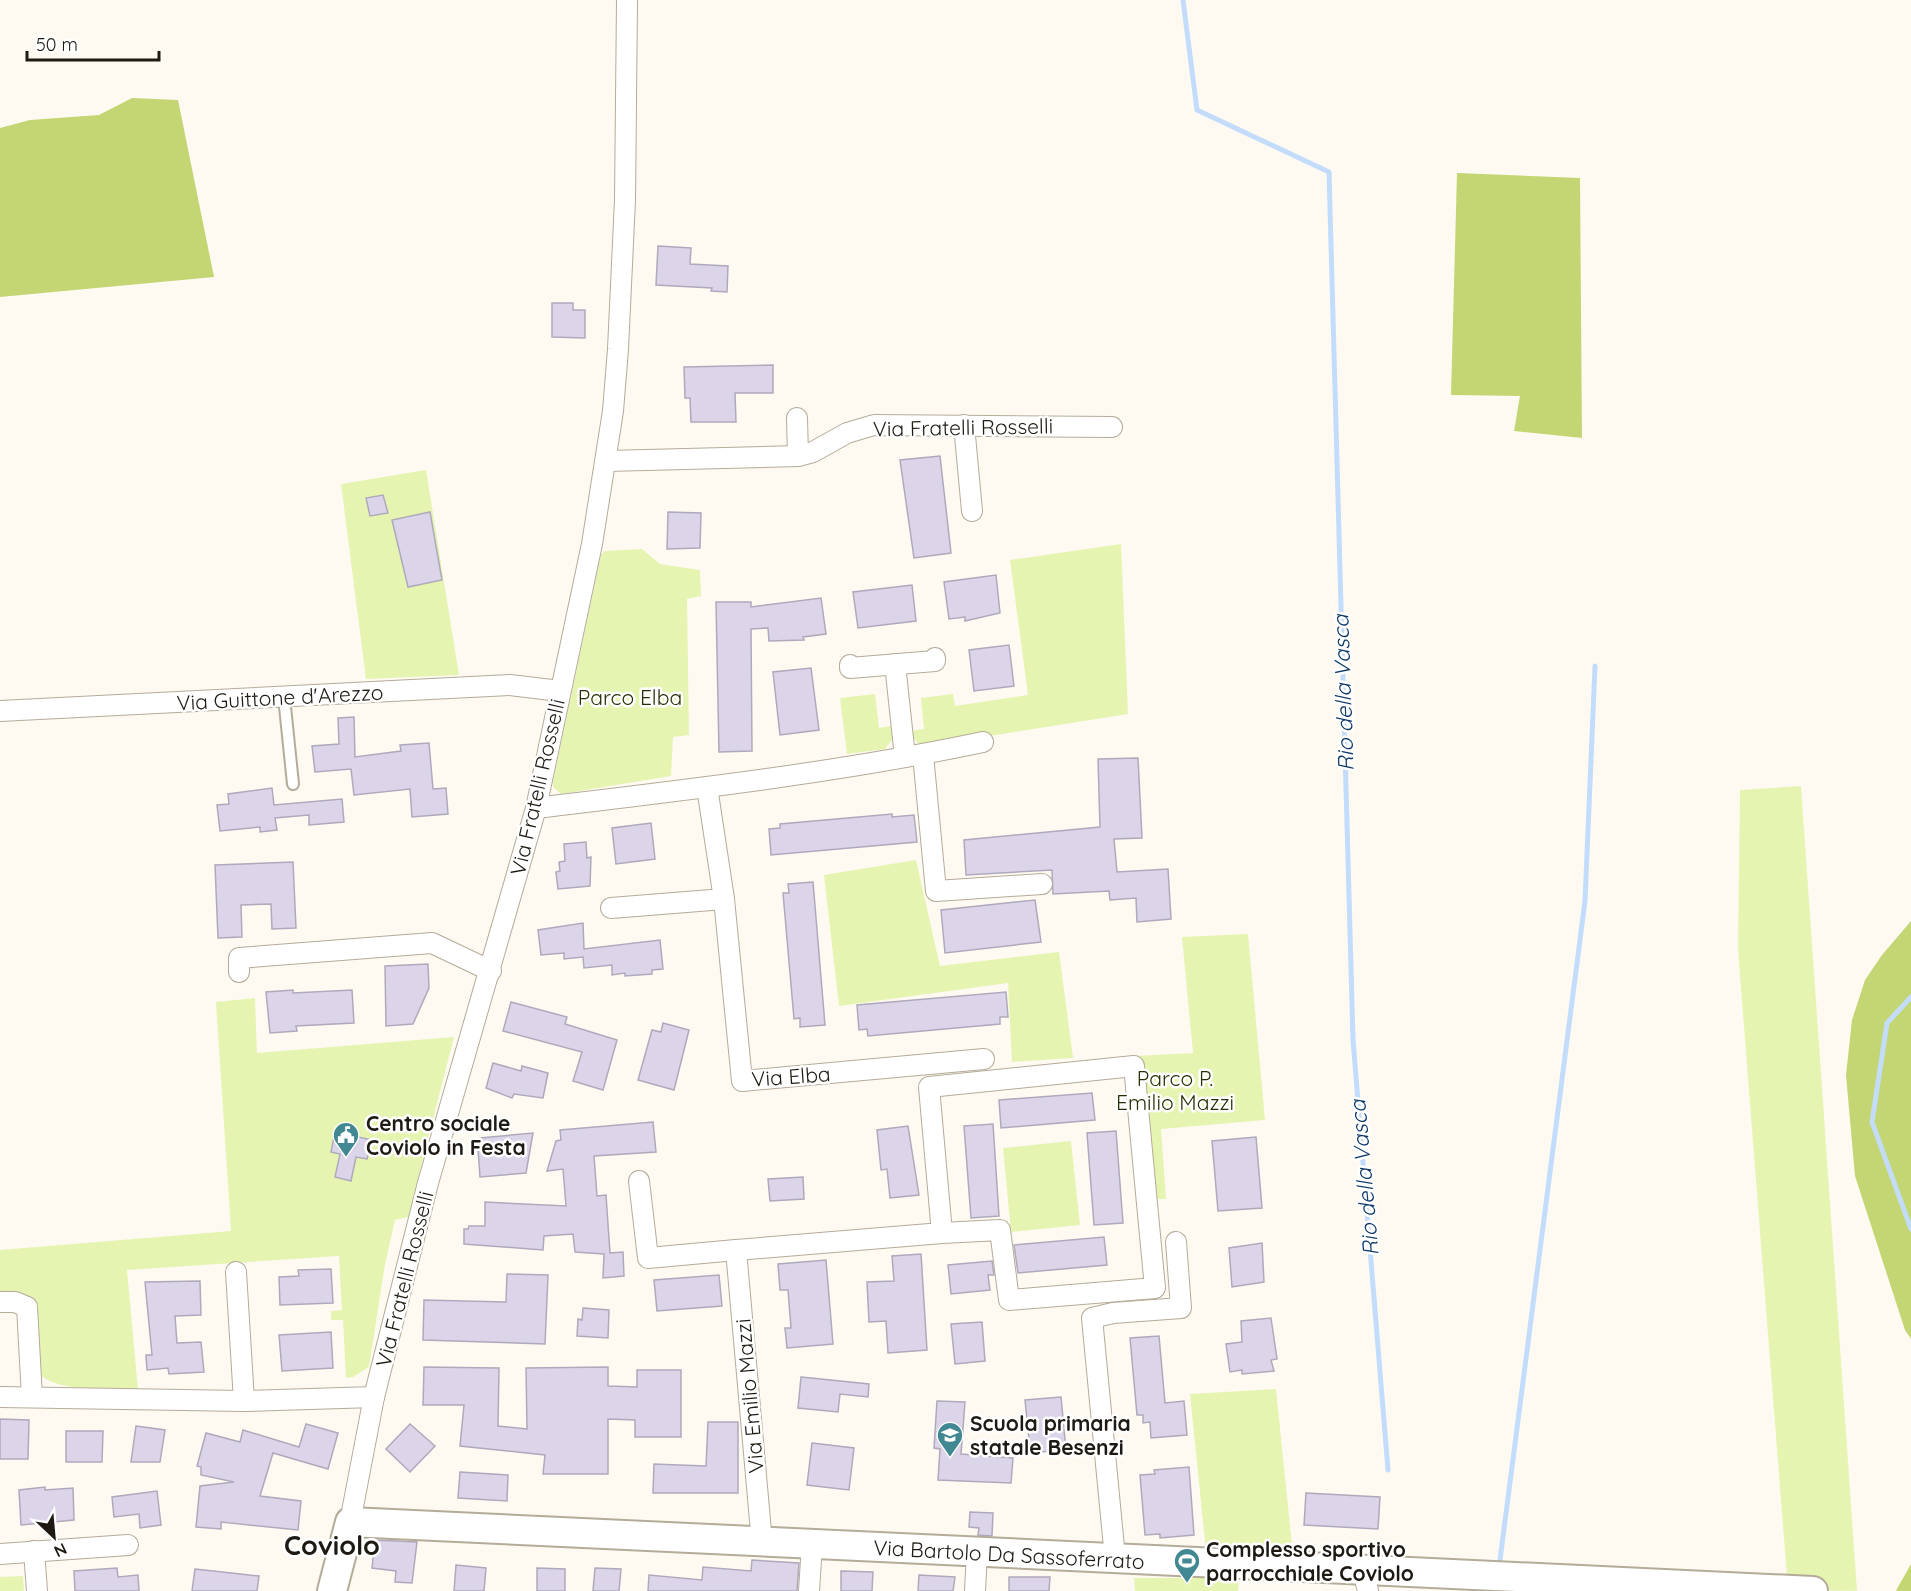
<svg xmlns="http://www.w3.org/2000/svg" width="1911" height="1591" viewBox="0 0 1911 1591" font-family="Quicksand,sans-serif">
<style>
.green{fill:#e6f4b2}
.forest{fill:#c4d673}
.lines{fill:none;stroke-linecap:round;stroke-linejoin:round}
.stream{stroke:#c3dcfb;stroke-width:5}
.building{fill:#dcd5ea;stroke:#afa9bc;stroke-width:1.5}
.lane-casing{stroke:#b4ab98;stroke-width:14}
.street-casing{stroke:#b4ab98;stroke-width:22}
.secondary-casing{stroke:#b4ab98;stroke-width:32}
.lane{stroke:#fff;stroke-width:10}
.street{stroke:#fff;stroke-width:20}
.secondary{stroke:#fff;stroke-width:28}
.labels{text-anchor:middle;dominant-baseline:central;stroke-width:5;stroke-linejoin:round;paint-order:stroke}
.street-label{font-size:21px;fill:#1e1a13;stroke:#fff}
.park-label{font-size:21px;fill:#282e03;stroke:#fff}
.poi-label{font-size:21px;font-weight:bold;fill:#1e1a13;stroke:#fff;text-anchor:start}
.water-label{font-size:22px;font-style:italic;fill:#0d3867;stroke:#fff}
.district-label{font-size:27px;font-weight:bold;fill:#1e1a13;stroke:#fff}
</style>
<rect width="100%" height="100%" fill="#fefaf2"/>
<!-- green -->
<g class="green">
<path d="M426,470L459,675L366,679L341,484Z"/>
<path d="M1121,544L1128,714L926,746L917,743L910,731L924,729L921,698L953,694L955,706L1028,695L1010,560Z"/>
<path d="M642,549L660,564L700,570L701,596L687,599L689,735L673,737L671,776L561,794L553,787V782L601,555L605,551Z"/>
<path d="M875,694L879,728L891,726L892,740L885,749L847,754L840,698Z"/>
<path d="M1801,786L1857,1591L1788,1590L1738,950L1740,790Z"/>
<path d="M916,860L940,966L1059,952L1073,1058L1012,1062L1008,983L839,1006L824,875Z"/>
<path d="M1248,934L1265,1120L1161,1129L1166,1199H1147L1134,1066L1135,1056L1193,1053L1182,937Z"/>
<path d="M255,998L257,1053L454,1037L408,1217L395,1220L385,1264L369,1367L353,1377L346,1378L343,1320H331V1311L342,1310L339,1256L127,1270L138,1390C112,1388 55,1393 39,1373L35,1301L27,1297L0,1295V1250L231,1231L216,1002Z"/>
<path d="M1071,1141L1080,1225L1011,1232L1003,1148Z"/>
<path d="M1276,1389L1293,1555L1206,1551L1190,1394Z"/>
<path d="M23,1576L24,1591H0V1577Z"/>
<path d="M1134,1578H1239L1238,1591H1135Z"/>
</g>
<!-- forest -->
<g class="forest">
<path d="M132,98L178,100L214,277L0,297V128L30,120L99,115Z"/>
<path d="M1457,173L1580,178L1582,438L1514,431L1520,396L1451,395Z"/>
<path d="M1911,921V1339L1905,1330L1855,1176L1846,1075L1852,1020L1865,980L1882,955Z"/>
<path d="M1911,1564V1591H1896L1898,1587Z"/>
</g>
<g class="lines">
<!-- stream -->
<g class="stream">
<path d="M1183,0L1197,110L1329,172L1353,1040L1388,1470"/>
<path d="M1911,997L1887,1023L1872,1122L1911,1229"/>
<path d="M1500,1560L1585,901L1595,666"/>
</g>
</g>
<!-- building -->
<g class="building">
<path d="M658,246L691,248L690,264L728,266L727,292L711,291L712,288L656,285Z"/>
<path d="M552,303H573V310H585V338L552,337Z"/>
<path d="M773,365V393H735L736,422H691L690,398H685L684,367Z"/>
<path d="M940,456L951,553L914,558L900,460Z"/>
<path d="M383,495L388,513L370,516L366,498Z"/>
<path d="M430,512L442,580L408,587L392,520Z"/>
<path d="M668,512L701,513L700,548L667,549Z"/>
<path d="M996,575L1000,613L965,621V617L949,619L944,582Z"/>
<path d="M912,585L916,621L858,628L853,592Z"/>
<path d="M821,598L826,634L803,637L804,640L769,641L768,628L751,629L752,751L719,752L716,602H751V607Z"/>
<path d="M1009,645L1014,686L974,691L969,650Z"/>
<path d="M811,668L819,730L780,735L773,672Z"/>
<path d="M354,717L355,757L401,751L400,745L429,743L433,789L446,788L448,814L412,817L410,789L354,795L351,769L315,772L312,746L339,744L338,718Z"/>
<path d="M1138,758L1142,838L1114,839L1117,872L1168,869L1171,919L1137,922L1136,898L1110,900L1109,891L1053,894L1052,870L966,875L964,840L1100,827L1098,759Z"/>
<path d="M272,788L274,805L342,799L344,822L309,825V815L275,818L277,830L260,832V827L220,831L217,805L229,804L228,794Z"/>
<path d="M892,814V817L914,815L917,842L771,855L769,829L780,828V824Z"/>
<path d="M651,823L655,859L616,864L612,828Z"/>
<path d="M586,842L587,858L591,857L590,886L558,889L556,872L560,871L559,862L565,861L564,844Z"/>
<path d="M293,862L296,928L272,929L271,904L241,905L242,937L218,938L215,865Z"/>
<path d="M813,882L825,1025L800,1027V1018L794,1019L783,893H789L788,884Z"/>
<path d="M1035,900L1041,942L945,953L941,910Z"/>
<path d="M583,923L584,949L660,940L663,969L652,970V974L625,976V973L612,975V965L584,968L583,957L564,959V953L541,955L538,930Z"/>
<path d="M428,964L429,988L413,1024L386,1026L385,966Z"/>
<path d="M293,990V993L352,990L354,1023L296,1026L297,1031L270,1033L266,992Z"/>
<path d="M1006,992L1008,1017H1000V1024L868,1036L867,1029L859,1030L857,1005Z"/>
<path d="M511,1002L567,1017L565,1024L617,1040L603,1090L573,1081L582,1052L503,1031Z"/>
<path d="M663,1023L689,1030L674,1090L638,1080L652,1030L661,1032Z"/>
<path d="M493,1063L521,1071L522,1066L548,1073L543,1098L514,1094L512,1098L486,1088Z"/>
<path d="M1092,1093L1095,1120L1001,1128L999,1100Z"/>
<path d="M653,1122L656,1152L594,1156L597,1196L606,1195L610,1253L623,1252L624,1276L603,1278L604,1254L575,1252L573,1234L544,1236L543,1250L464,1244V1229H468L469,1226H485V1202L566,1206L563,1169L547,1171L556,1141L561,1140L560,1130Z"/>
<path d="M993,1124L999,1216L971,1218L964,1126Z"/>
<path d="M908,1126L919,1195L890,1198L887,1169L881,1170L877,1130Z"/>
<path d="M1116,1131L1123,1223L1094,1225L1087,1133Z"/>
<path d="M335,1132L372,1140L367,1159L356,1157L351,1181L335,1177L340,1154L331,1152Z"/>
<path d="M533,1133L526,1173L480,1177L478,1149L481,1148L480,1138Z"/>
<path d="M1256,1137L1262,1208L1218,1211L1212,1141Z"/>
<path d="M803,1177L804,1199L770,1201L768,1179Z"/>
<path d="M1104,1237L1107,1265L1018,1273L1014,1245Z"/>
<path d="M1262,1243L1264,1282L1232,1287L1229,1248Z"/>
<path d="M921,1254L927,1350L888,1353L886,1321L869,1322L867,1282L894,1281L892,1256Z"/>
<path d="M826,1260L833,1344L787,1348L785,1328H791L788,1290H780L778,1264Z"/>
<path d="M992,1261L994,1275H988L990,1290L951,1294L948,1265Z"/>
<path d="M331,1269L333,1303L280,1305L279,1277L299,1276L298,1270Z"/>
<path d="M507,1274L548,1275L545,1344L423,1340L424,1300L506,1302Z"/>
<path d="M719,1275L722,1306L657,1311L654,1280Z"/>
<path d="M200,1281L201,1315L175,1316L177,1343L201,1342L204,1372L169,1374L168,1368L147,1370L146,1355H152L145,1282Z"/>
<path d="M583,1308L609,1310L608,1338L577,1336L578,1319L582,1320Z"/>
<path d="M1271,1318L1277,1359L1271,1360L1274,1371L1242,1374V1370L1230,1372L1226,1344L1242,1342L1241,1321Z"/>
<path d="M982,1322L985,1361L955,1364L951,1324Z"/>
<path d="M331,1332L333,1368L282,1371L279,1335Z"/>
<path d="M1159,1336L1165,1403L1184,1401L1187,1435L1151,1438L1150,1422L1143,1423V1415H1137L1130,1338Z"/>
<path d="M424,1367L499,1368L498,1426L527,1429L526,1368L608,1367V1386L637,1387V1370H681V1437H635V1420L608,1419V1474H543L545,1455L460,1446L464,1405H423Z"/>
<path d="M801,1377L869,1384L868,1397L840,1394L838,1412L798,1408Z"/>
<path d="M1061,1397L1066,1450L1041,1452V1449L1030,1450L1025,1400Z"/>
<path d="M937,1401L965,1402L961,1454L1013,1458L1011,1483L938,1480L940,1449L934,1448Z"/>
<path d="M0,1419L29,1420L28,1459H0Z"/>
<path d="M708,1422H738V1493H653L654,1464L706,1466Z"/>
<path d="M306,1424L338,1433L328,1469L273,1453L260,1496L301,1501L298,1530L221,1522V1529L196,1527L200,1486L234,1482L201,1475V1467L197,1466L206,1433L240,1442L243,1430L299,1447Z"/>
<path d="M410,1424L435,1446L410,1472L386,1449Z"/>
<path d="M136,1426L165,1430L160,1462H131Z"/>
<path d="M66,1431H103L102,1462H66Z"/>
<path d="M812,1443L854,1448L849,1490L807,1485Z"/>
<path d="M1189,1467L1194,1535L1160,1538V1534L1145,1535L1140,1475L1155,1474L1154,1470Z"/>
<path d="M460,1472L508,1475L507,1501L458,1498Z"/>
<path d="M45,1487V1490L73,1488L74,1520L21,1525L19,1490Z"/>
<path d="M157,1491L161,1525L140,1528L139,1514L114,1517L112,1497Z"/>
<path d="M1306,1493L1380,1497L1378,1529L1304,1525Z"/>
<path d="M970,1512L993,1513L992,1536L978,1535L979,1528L969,1527Z"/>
<path d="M375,1540L417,1542L412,1583L395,1582L396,1571L372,1568Z"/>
<path d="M752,1560L799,1563L797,1591H648L649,1575L702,1580L703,1567L751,1571Z"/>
<path d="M456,1565L486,1568L484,1591H454Z"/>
<path d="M117,1568L118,1577L138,1575L139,1591H75L74,1571Z"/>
<path d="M537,1568L565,1569V1591H537Z"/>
<path d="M595,1568L621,1569L619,1591H593Z"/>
<path d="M195,1569L259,1576L257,1591H192Z"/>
<path d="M841,1571L873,1572L872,1591H841Z"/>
<path d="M919,1575L955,1577L953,1591H918Z"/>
<path d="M1009,1577H1050L1049,1591H1009Z"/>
</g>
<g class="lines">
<!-- lane casing -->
<g class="lane-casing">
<path id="lane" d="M284,697L293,784"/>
</g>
<!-- street casing -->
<g class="street-casing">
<g id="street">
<path d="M797,418L798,456"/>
<path d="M964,425L972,511"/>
<path d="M606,461L798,456L813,452L847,433L874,425L1112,427"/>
<path d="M895,664L905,757"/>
<path d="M850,665V668L935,661V658"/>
<path d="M0,711L510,685L560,691"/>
<path d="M923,755L936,891L1042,884"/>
<path d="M707,787L724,899L742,1081L984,1059"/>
<path d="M536,808C685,790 836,773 983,742"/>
<path d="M611,908L724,899"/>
<path d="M239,972V958L432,943L491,971"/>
<path d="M639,1181L648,1258L736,1250"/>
<path d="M236,1272L244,1401"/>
<path d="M0,1302H15L27,1307L32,1397"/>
<path d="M0,1397L244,1401L374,1397"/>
<path d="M350,1522L374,1397L428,1183L536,808L592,544L613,411L618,349L625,200L627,0"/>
<path d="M762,1543L736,1250L942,1233L929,1087L1134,1066L1155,1288L1009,1300L1000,1230L942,1233"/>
<path d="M34,1551L37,1591"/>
<path d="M0,1554L128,1545"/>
<path d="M1115,1558L1092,1318L1113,1313L1181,1308L1176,1242"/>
<path d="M1363,1571L1368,1591"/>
<path d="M809,1591L812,1545"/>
<path d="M975,1591L977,1552"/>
</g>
</g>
<!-- secondary casing -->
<g class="secondary-casing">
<path id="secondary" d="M332,1591L350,1522L1813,1591"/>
</g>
<!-- lane -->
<use href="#lane" class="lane"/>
<!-- street -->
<use href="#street" class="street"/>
<!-- secondary -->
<use href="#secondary" class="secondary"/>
</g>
<!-- icons -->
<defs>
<g id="civic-pin" transform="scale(1.35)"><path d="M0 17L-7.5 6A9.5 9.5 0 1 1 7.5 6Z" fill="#428893" stroke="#fff"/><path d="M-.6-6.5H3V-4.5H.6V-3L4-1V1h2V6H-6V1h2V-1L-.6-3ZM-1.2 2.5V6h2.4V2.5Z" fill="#fff"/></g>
<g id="school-pin" transform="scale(1.35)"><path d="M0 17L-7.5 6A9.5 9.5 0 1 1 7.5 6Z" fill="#428893" stroke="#fff"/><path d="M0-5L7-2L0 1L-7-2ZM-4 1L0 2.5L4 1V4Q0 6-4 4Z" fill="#fff"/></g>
<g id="stadium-pin" transform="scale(1.35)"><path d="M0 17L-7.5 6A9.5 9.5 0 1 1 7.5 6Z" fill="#428893" stroke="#fff"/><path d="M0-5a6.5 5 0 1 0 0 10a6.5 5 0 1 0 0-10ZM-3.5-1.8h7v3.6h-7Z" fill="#fff"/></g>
</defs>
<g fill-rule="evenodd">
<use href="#civic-pin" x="346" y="1135"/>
<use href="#school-pin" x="950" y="1435"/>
<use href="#stadium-pin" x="1187" y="1561"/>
</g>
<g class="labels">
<!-- street labels -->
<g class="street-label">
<text transform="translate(963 427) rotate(-1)">Via Fratelli Rosselli</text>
<text transform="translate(280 697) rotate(-3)">Via Guittone d'Arezzo</text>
<text transform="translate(537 787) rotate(-77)">Via Fratelli Rosselli</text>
<text transform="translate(791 1076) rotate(-4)">Via Elba</text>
<text transform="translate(404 1279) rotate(-76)">Via Fratelli Rosselli</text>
<text transform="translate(749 1396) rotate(-95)">Via Emilio Mazzi</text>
<text transform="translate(1009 1554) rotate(3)">Via Bartolo Da Sassoferrato</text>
</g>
<!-- park labels -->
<g class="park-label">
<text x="630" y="697">Parco Elba</text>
<text x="1175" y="1078">Parco P.<tspan x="1175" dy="24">Emilio Mazzi</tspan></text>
</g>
<!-- poi labels -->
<g class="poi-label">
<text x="366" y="1123">Centro sociale<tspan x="366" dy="24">Coviolo in Festa</tspan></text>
<text x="970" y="1423">Scuola primaria<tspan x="970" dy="24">statale Besenzi</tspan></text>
<text x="1206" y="1549">Complesso sportivo<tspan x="1206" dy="24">parrocchiale Coviolo</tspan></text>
</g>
<!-- water labels -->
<g class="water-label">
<text transform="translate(1343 693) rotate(-92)">Rio della Vasca</text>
<text transform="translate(1364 1178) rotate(-95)">Rio della Vasca</text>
</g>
<!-- district labels -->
<g class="district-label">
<text x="332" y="1545">Coviolo</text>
</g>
</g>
<!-- north arrow -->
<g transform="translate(54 1537) rotate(154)" stroke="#ffffff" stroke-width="4.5" paint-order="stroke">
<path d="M0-4.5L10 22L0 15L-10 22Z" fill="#1e1a13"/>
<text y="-9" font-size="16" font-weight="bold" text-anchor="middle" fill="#1e1a13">N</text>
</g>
<!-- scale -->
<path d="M27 51v9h132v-9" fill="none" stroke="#1e1a13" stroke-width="3"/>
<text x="36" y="51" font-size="18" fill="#1e1a13" stroke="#ffffff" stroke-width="4.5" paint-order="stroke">50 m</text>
</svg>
